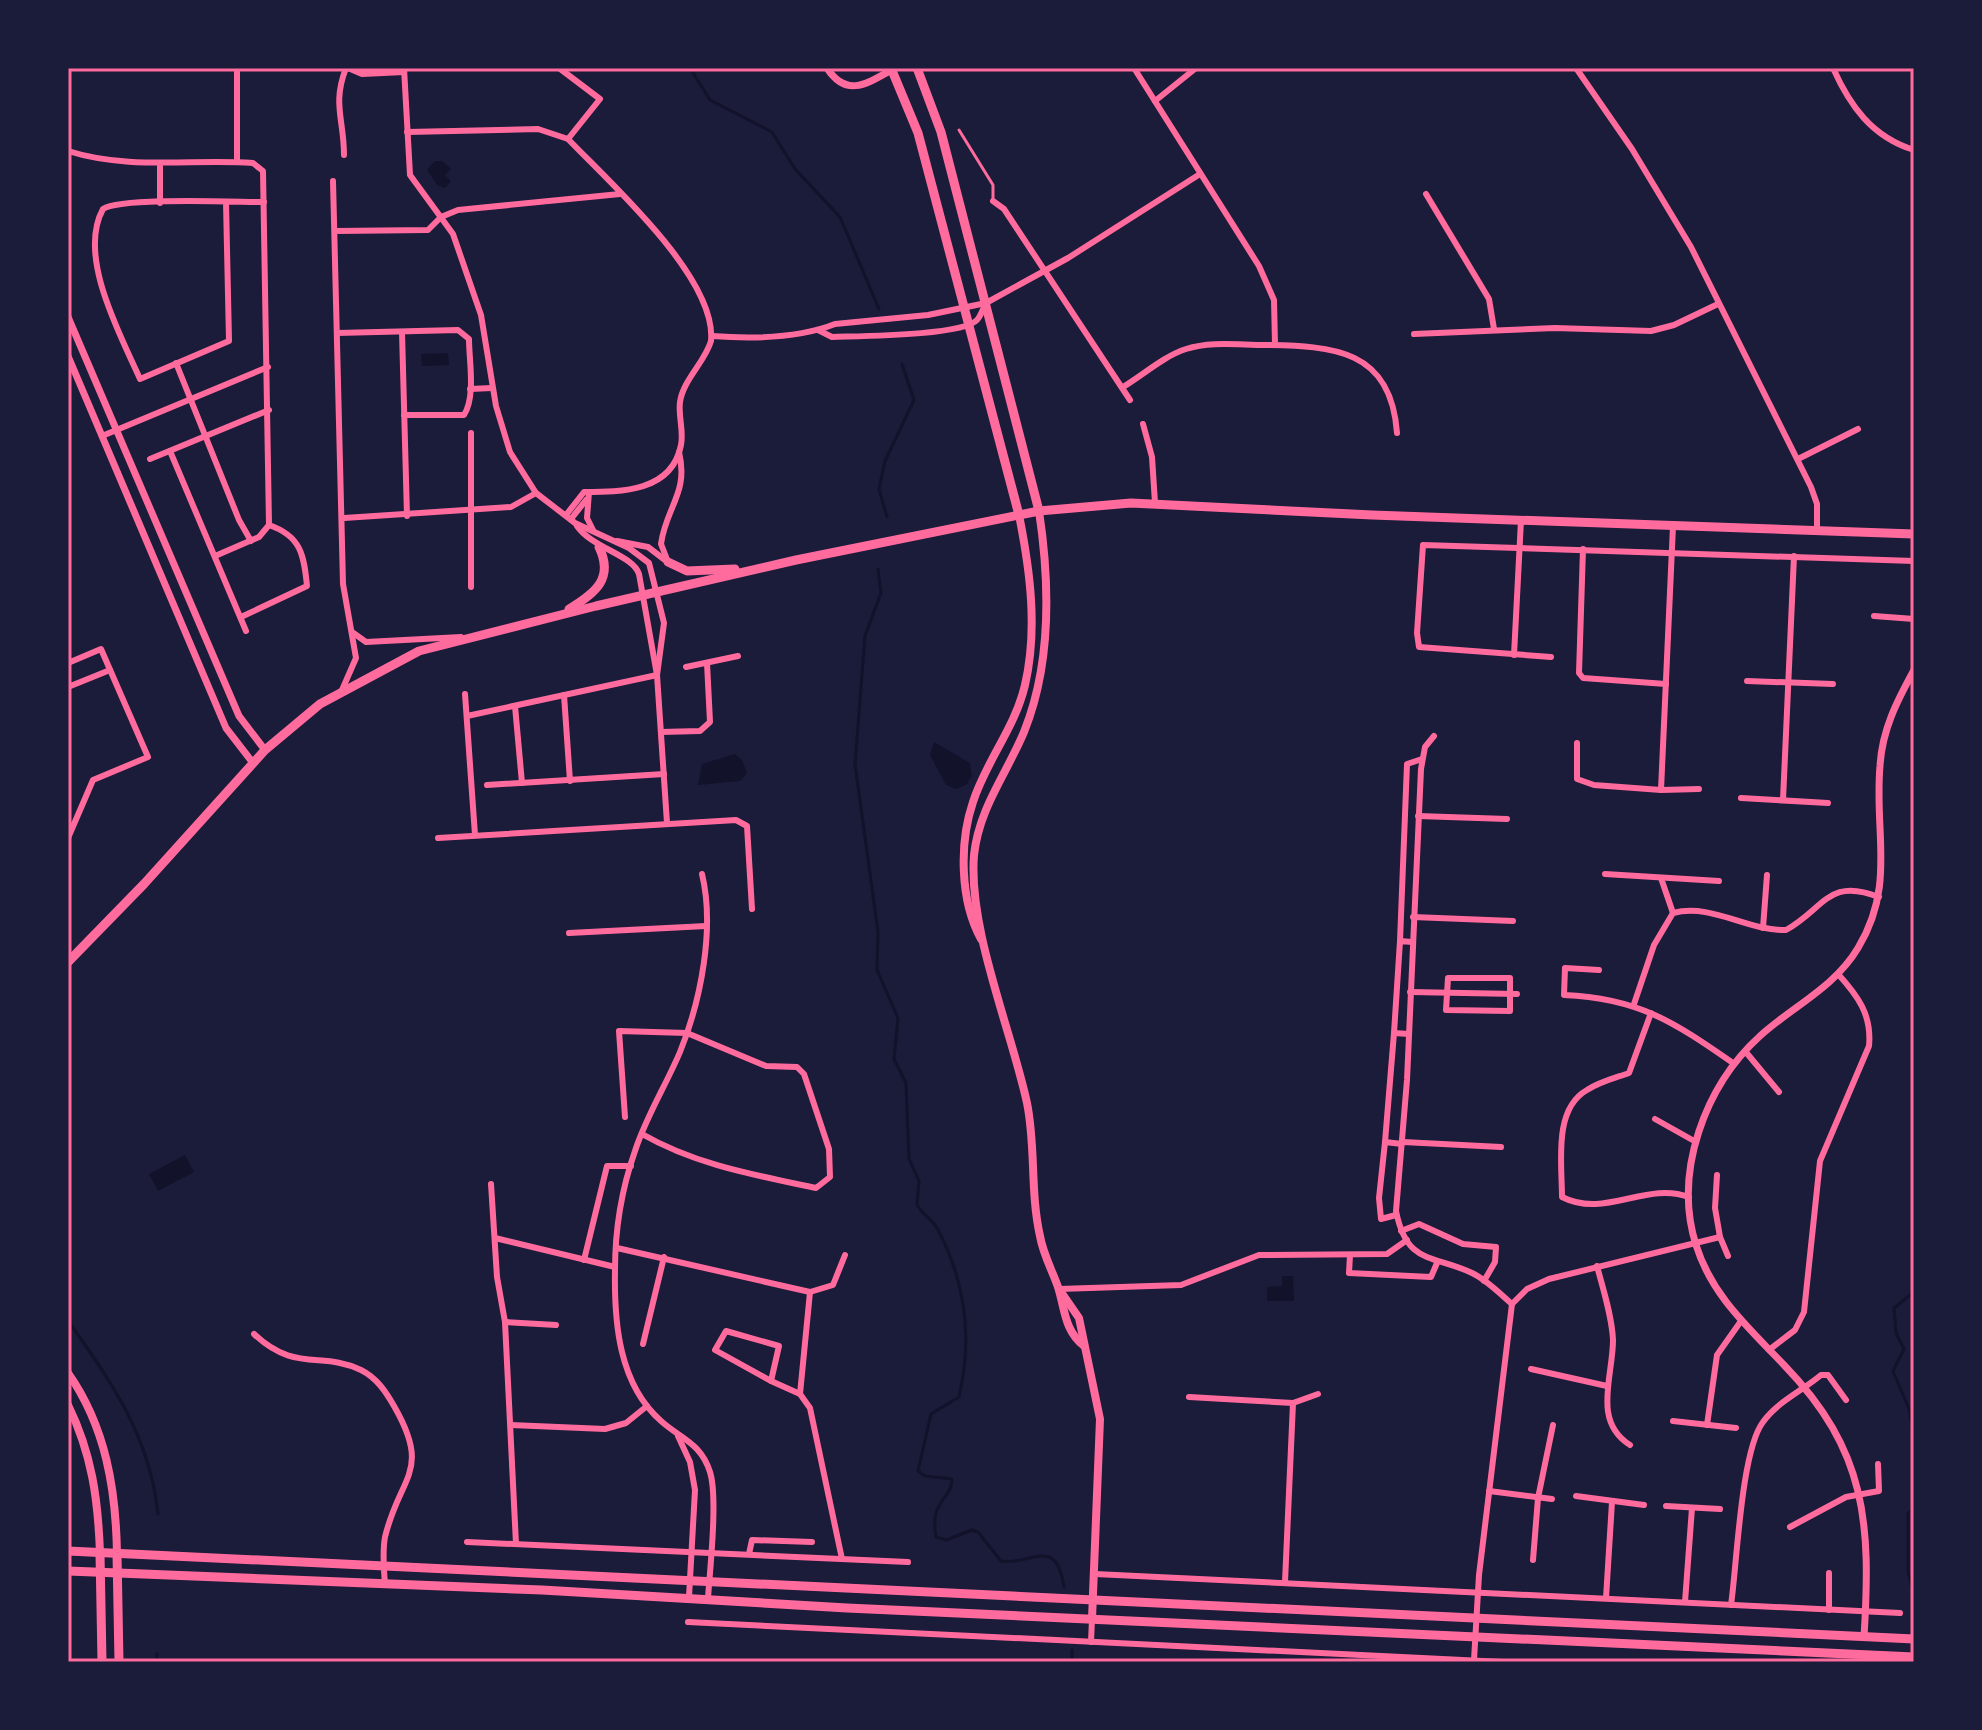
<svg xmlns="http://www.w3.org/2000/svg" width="1982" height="1730" viewBox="0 0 1982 1730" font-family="'Times New Roman',serif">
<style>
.water{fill:#12122b}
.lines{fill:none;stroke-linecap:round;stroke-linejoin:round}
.stream{stroke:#12122b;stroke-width:3}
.service{stroke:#ff6b9d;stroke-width:3}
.minor{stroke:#ff6b9d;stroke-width:6}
.tertiary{stroke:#ff6b9d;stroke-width:7}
.secondary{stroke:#ff6b9d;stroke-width:8}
.primary{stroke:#ff6b9d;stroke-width:9}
.neatline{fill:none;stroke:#ff6b9d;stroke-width:3}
</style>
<rect width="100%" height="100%" fill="#1b1b3a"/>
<!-- water -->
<g class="water">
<path d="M435,161H442L451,169L445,175L451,181L445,188L437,185L427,170Z"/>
<path d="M448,353L449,365L422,366L421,354Z"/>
<path d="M934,742L970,763L972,776L966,785L956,789L946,785L930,755Z"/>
<path d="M735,754L742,760L747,773L740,781L698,785L702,764Z"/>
<path d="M185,1155L194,1172L158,1191L149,1174Z"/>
<path d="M1282,1276H1293L1294,1301H1267V1287L1282,1286Z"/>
</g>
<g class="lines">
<!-- stream -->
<g class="stream">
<path d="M690,68L710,100L772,132L795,169L840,217L879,309"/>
<path d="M887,517L879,489L885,461L914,400L902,364"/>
<path d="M878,569L881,593L865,636L855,764L878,932L877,970L898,1018L894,1059L906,1083L909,1159L919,1181L917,1204C921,1214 931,1218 937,1228C966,1282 973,1337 959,1397L931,1414L918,1471L925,1476L952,1479C952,1500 929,1500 936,1537L946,1540L972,1530L978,1532L1001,1561C1031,1566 1056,1534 1064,1587"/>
<path d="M1914,1292L1894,1308L1896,1333L1904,1349L1893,1371L1909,1409L1914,1438"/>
<path d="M68,1321C112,1382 150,1437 158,1514"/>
<path d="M1914,1510L1908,1513V1572L1914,1594"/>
<path d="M1072,1650V1660L1080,1662"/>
<path d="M156,1662L157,1654"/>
</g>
<!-- service -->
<path class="service" d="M959,130L993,185V201"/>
<!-- minor -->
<g class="minor">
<path d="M237,68V162"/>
<path d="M348,68L362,74L404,72"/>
<path d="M404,68L410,175L453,234L481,315L496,406L510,452L536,493L575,523L629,548L649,563L664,623L657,675"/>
<path d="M559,68L600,99L568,139"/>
<path d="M1134,68L1259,266L1274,300L1275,345"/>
<path d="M1576,68L1632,149L1691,247L1811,487L1817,504V530"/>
<path d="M1833,68C1850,106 1872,137 1914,150"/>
<path d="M1155,101L1196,68"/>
<path d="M407,132L538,129L568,139C610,183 717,278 711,341C705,362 683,380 680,402C678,416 684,431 681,445C672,492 621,492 584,492L566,515"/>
<path d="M68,151C128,170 191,159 253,163L263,171L269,525L259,537L215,556"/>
<path d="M344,155C344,119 332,104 346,68"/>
<path d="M160,164V203"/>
<path d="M333,181L343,584L356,658L342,690"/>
<path d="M1426,194L1489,299L1494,329"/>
<path d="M993,201L1004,209L1130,400"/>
<path d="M226,202L229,341L140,379C120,334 77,256 103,209C122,197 235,202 264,202"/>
<path d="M335,231L428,230L441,217L458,210L620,194"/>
<path d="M818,330L832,337C857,336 962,336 977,320C981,316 983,308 986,303"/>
<path d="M402,332L407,516"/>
<path d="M337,333L458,330L469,339C469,361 476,396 464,415H404"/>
<path d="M1414,334L1555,328L1651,331L1674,325L1718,304"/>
<path d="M712,336C752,339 797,339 835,324L928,315L986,303L1068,258L1200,174"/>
<path d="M176,363L239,520L251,541"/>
<path d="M1123,387C1143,375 1164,356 1186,349C1211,341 1238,345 1265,345C1333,346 1391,349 1397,433"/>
<path d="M470,389L492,388"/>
<path d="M1143,424L1152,457L1155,503"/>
<path d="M102,436L268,367"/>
<path d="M170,451L246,631"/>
<path d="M150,459L269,410"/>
<path d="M1798,459L1858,429"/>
<path d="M589,492L587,518L593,530"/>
<path d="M344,518L511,507L536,493"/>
<path d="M571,519L586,500"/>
<path d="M577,526C592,548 633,555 639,574L657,675L667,823"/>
<path d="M617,541L648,547L665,560"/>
<path d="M1583,549L1579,673L1583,678L1666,684"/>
<path d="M668,562L661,544C666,507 689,493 679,452"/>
<path d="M471,587V433"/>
<path d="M1874,616L1914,619"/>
<path d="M241,617L307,586C304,555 301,536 269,525"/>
<path d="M352,632L366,642L461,637"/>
<path d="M1514,655L1521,520"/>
<path d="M1551,657L1419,647L1417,633L1423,545L1914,561"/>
<path d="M68,663L101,649L148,757L93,780L68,838"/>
<path d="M686,667L738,656"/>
<path d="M1747,681L1833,684"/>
<path d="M68,687L110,670"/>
<path d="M465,694L475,835"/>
<path d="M564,695L570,781"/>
<path d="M515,706L522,783"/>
<path d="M467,716L657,675"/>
<path d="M661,732L700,731L710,722L707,663"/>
<path d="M1434,736L1425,747L1421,769L1407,1080L1396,1211C1407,1266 1433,1254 1472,1273C1487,1280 1499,1293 1512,1304"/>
<path d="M1577,743V779L1594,785L1661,790L1673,526"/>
<path d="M487,785L664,774"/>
<path d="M1661,790L1699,789"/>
<path d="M1741,798L1828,803"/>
<path d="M1783,800L1794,556"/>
<path d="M1418,816L1507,819"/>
<path d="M438,838L736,820L747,826L752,909"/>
<path d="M702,874C715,928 701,1000 680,1052C666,1085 646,1117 635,1151C622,1188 615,1231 615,1270C614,1323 619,1384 661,1421C681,1439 701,1443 710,1472C718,1497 710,1569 708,1598"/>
<path d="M1605,874L1719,881"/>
<path d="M1661,878L1673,913"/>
<path d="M1413,917L1513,921"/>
<path d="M1763,928L1767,875"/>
<path d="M569,933L706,926"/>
<path d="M1400,941L1407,764L1422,759"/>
<path d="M1599,970L1565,968L1564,995C1638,998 1674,1022 1733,1063"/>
<path d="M1448,978H1510V1011L1446,1010Z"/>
<path d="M1410,992L1517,994"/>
<path d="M1634,1004L1654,945L1673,913C1712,903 1747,931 1786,930C1825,908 1828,877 1879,897"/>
<path d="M1651,1013L1629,1073C1615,1078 1599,1082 1587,1090C1553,1109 1562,1164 1562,1197C1605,1219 1646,1181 1689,1197"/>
<path d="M1394,1033L1400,941L1412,942"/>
<path d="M1745,1051L1779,1092"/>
<path d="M625,1117L619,1031L687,1033L766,1066L797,1067L804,1074L829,1149L830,1177L816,1188C755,1175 696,1165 642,1134"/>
<path d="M1655,1119L1696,1142"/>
<path d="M1385,1142L1394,1033L1409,1034"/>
<path d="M1403,1142L1501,1147"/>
<path d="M1717,1175L1715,1208L1720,1237"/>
<path d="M491,1184L497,1277L505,1322L516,1544"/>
<path d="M1396,1215L1381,1219L1379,1198L1385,1142L1402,1144"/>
<path d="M1401,1231L1419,1224L1463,1244L1496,1247L1495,1262L1484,1281"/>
<path d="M495,1238L615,1267"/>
<path d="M617,1248L810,1292L833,1285L845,1255"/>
<path d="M1350,1255L1349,1273L1431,1277L1437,1263"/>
<path d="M584,1260L607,1166H631"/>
<path d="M1597,1266C1603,1289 1612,1316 1613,1340C1613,1377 1592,1421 1630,1445"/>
<path d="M1059,1289L1181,1285L1259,1255L1387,1254L1407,1240"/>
<path d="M810,1292L800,1394L810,1408L842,1559"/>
<path d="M1512,1304L1527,1289L1549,1279L1720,1237L1728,1256"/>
<path d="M505,1322L556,1325"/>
<path d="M726,1331L779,1346L771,1381L715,1350Z"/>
<path d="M254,1334C295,1373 322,1351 361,1370C377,1378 386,1392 394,1406C432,1472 400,1475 385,1537C382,1553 384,1569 385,1585"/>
<path d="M643,1344L664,1257"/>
<path d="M1769,1350L1795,1330L1804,1312L1820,1161L1869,1046C1872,1015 1858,996 1838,974"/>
<path d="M1531,1369L1607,1386"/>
<path d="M771,1381L800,1394"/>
<path d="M1189,1397L1293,1403L1318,1394"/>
<path d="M1673,1421L1736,1428"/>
<path d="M511,1425L605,1429L626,1423L647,1406"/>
<path d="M1707,1425L1717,1355L1741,1321"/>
<path d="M678,1436L690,1462L695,1490L689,1597"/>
<path d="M1489,1491L1552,1499"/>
<path d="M1576,1496L1644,1505"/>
<path d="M1666,1506L1720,1509"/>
<path d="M1790,1527L1846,1497L1879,1491L1878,1464"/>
<path d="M467,1542L908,1562"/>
<path d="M749,1554L752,1540L812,1542"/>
<path d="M1533,1560L1538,1498L1553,1425"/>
<path d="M1095,1574L1900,1613"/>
<path d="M1285,1582L1293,1403"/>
<path d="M1606,1598L1612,1502"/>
<path d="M1685,1602L1692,1508"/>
<path d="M1731,1605C1737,1564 1741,1451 1763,1422C1777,1402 1802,1391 1821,1375H1828L1846,1400"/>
<path d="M1829,1610V1573"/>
<path d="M688,1622L1503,1662"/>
<path d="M1091,1642L1092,1619"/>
<path d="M1474,1660L1479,1575L1512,1304"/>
</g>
<!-- tertiary -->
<g class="tertiary">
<path d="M827,68C847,99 868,83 895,68"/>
<path d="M68,317L239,716L265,750"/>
<path d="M68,356L226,728L253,763"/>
<path d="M1864,1637C1871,1523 1867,1451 1784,1365C1748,1327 1712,1296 1696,1245C1673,1172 1705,1086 1760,1036C1793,1006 1834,988 1858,948C1896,885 1874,833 1880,766C1882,730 1897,701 1914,670"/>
</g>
<!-- secondary -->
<g class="secondary">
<path d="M1039,511C1050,584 1052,663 1024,732C1006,775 979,808 974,855C968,929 1011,1029 1027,1103C1036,1147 1030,1192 1040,1236C1043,1254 1052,1270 1058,1287C1065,1309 1064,1330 1084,1346"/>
<path d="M981,939C960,901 959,843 973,802C986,761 1015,728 1025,685C1038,629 1030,570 1019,515"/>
<path d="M1059,1289L1079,1318L1100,1419L1092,1619"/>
<path d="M68,1373C106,1427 116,1490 117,1554"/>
<path d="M68,1405C92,1454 98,1499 100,1553"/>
</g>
<!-- primary -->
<g class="primary">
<path d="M891,68L918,133L1019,515"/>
<path d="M917,68L941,132L1039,511"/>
<path d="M668,562L687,571L735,569"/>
<path d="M569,609C596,593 614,578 599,547"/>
<path d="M68,962L144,884L265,750L320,704L419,651L596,606L796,560L1039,511L1131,503L1372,515L1914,534"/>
<path d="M68,1551L1914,1639"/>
<path d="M100,1553L102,1662"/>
<path d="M117,1554L119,1662"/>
<path d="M68,1571L542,1590L847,1608L1914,1657"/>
</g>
</g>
<!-- border -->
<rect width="1982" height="1730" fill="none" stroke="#1b1b3a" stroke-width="140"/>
<rect x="70" y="70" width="1842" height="1590" class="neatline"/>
</svg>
